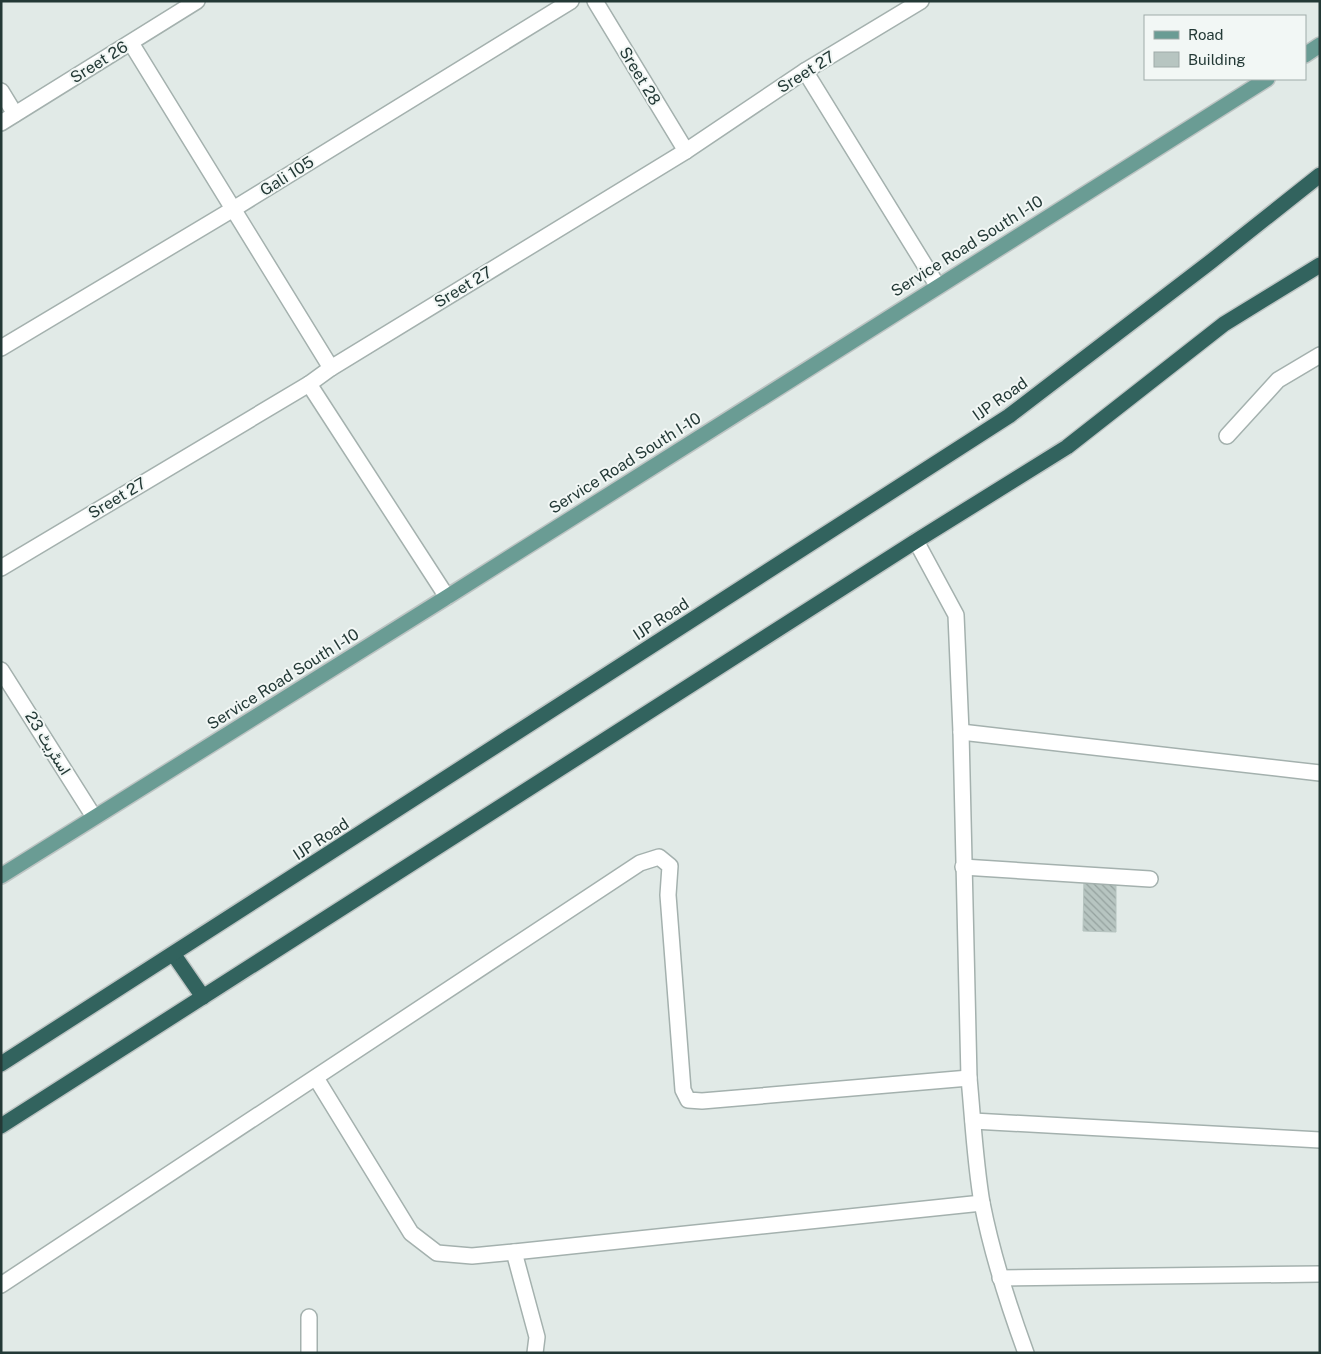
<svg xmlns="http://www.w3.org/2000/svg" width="1321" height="1354" viewBox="0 0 1321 1354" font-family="'Public Sans',Vazirmatn,sans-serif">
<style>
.building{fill:url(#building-back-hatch);stroke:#b5c3bf}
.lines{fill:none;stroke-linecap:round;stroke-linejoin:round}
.minor-casing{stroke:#a4b1ae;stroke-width:18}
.major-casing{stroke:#bdc4c3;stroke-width:18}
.highway-casing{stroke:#bdc4c3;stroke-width:18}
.minor{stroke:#fff;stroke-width:15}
.major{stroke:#6a9c94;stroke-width:15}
.highway{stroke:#32635e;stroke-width:15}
.labels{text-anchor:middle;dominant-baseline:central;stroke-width:4;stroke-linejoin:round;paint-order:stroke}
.street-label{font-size:16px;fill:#233936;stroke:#f2f7f5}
</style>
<defs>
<pattern id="building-back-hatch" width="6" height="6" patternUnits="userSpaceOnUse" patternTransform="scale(1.25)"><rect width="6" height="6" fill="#b7c5c1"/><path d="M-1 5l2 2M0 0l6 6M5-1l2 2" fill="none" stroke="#94a19e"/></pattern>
</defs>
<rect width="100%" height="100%" fill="#e1eae7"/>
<!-- building -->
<path class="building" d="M1084,878L1116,880V932L1083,931Z"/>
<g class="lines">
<!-- minor casing -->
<g class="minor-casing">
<g id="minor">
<path d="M595,1L686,151"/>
<path d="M131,43L331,368"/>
<path d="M805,71L937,285"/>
<path d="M1,91L15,114"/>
<path d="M1,123L197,1"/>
<path d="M1,348L235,208L571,1"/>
<path d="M309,384L447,597"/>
<path d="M1227,436L1278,380L1320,355"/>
<path d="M916,541L956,615L961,732L969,1078C973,1120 975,1162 982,1203C992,1254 1008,1304 1026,1353"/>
<path d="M1,568L309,384L331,368L686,151L805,71L921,1"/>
<path d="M1,670L94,817"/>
<path d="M961,732L1320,773"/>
<path d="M963,867L1150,879"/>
<path d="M316,1078L411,1233L437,1253L472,1256L514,1252L982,1203"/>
<path d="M973,1121L1320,1140"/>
<path d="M514,1252L537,1337L535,1353"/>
<path d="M1000,1278L1320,1274"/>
<path d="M1,1285L640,863L659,857L670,866L668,895L683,1090L688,1100L702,1101L969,1078"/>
<path d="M309,1353V1317"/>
</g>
</g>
<!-- major casing -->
<g class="major-casing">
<g id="major">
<path d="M1305,55L1320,45"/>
<path d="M1,876L447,597L1267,79"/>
</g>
</g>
<!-- highway casing -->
<g class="highway-casing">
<g id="highway">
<path d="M174,955L203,997"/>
<path d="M1,1064L1009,416L1209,263L1320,175"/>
<path d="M1,1126L916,541L1067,447L1224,324L1320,265"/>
</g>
</g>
<!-- minor -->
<use href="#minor" class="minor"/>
<!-- major -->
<use href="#major" class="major"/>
<!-- highway -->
<use href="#highway" class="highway"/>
</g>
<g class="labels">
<!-- street labels -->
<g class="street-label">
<text transform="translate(99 62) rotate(-32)">Sreet 26</text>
<text transform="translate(806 72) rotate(-32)">Sreet 27</text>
<text transform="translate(640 76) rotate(59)">Sreet 28</text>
<text transform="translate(287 176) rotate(-32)">Gali 105</text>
<text transform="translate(967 246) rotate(-32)">Service Road South I-10</text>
<text transform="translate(463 287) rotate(-31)">Sreet 27</text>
<text transform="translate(1000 399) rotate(-35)">IJP Road</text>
<text transform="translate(625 463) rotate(-32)">Service Road South I-10</text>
<text transform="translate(117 498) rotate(-31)">Sreet 27</text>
<text transform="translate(661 619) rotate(-33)">IJP Road</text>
<text transform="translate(283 679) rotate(-32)">Service Road South I-10</text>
<text transform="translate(48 743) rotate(58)">اسٹریٹ 23</text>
<text transform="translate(321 839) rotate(-33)">IJP Road</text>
</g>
</g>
<!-- border -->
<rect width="1321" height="1354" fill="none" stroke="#233936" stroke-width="5"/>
<!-- legend -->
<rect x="1144" y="15" width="162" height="65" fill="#f2f7f5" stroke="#9faba9"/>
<rect x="1154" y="31" width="25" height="8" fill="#6a9c94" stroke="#9faba9"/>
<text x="1188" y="40" font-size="15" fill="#233936">Road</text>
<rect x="1154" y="52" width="25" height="15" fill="#b7c5c1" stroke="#9faba9"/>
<text x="1188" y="65" font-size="15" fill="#233936">Building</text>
</svg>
